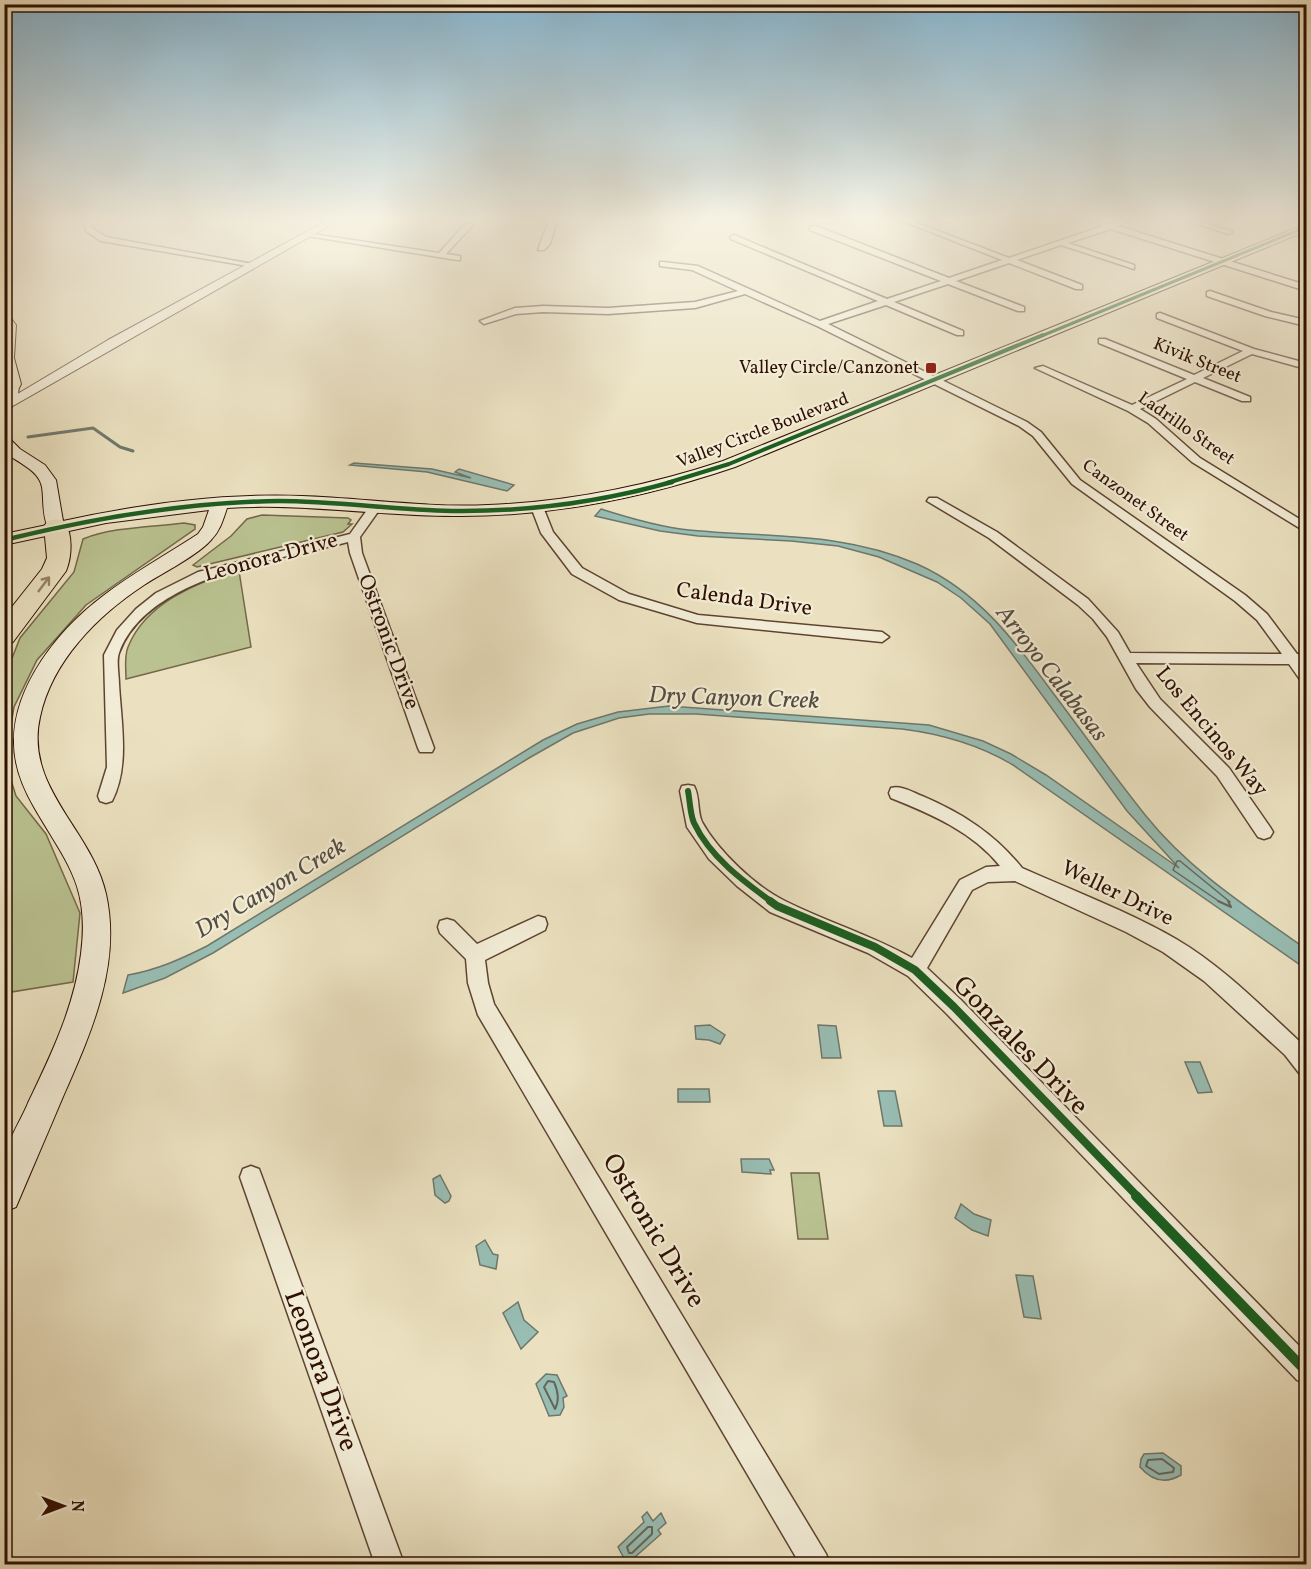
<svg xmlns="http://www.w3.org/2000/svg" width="1311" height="1569" viewBox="0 0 1311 1569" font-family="Vollkorn,serif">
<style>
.green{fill:#bac291;stroke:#746848;stroke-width:1.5}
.water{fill:#98bdb3;stroke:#6e776b;stroke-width:1.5}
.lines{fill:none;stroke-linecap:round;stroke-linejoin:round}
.shore-far1{stroke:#64665a;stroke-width:1.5}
.shore{stroke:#64665a;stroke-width:2}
.stream{stroke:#6e776b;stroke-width:3}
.minor-casing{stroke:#5e4430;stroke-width:3}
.tertiary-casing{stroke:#5e4430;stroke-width:2}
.secondary-casing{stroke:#2f0f00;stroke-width:2}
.motorway-casing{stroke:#2f0f00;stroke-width:2}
.minor{fill:#f2ecd6;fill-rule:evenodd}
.tertiary{fill:#f2ecd6;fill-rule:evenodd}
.secondary{fill:#f2ecd6;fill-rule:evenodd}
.motorway{fill:#ebe1c0;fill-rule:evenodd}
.cycleway-far5-casing{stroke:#f2ecd6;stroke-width:4.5}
.cycleway-far4-casing{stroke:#f2ecd6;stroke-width:6}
.cycleway-far3-casing{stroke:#f2ecd6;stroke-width:8}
.cycleway-far2-casing{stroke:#f2ecd6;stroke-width:10}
.cycleway-far1-casing{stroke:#f2ecd6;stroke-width:11}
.cycleway-casing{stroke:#f2ecd6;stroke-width:14}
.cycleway-far5{stroke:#1b5e20;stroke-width:3}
.cycleway-far4{stroke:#1b5e20;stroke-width:4}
.cycleway-far3{stroke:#1b5e20;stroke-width:4.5}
.cycleway-far2{stroke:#1b5e20;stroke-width:6}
.cycleway-far1{stroke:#1b5e20;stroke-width:8}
.cycleway{stroke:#1b5e20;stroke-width:10}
.oneway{stroke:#96826a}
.poi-dot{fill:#8f2418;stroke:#f2ecd6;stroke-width:2}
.labels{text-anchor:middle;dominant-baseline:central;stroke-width:4.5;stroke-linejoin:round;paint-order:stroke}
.far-street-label{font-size:18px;fill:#2f0f00;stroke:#f2ecd6}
.far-poi-label{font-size:18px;fill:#2f0f00;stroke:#f2ecd6;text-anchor:end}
.street-label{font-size:22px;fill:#2f0f00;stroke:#f2ecd6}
.water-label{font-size:24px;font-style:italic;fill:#544c3f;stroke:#f2ecd6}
.near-street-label{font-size:27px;fill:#2f0f00;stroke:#f2ecd6}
</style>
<rect width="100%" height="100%" fill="#ebe1c0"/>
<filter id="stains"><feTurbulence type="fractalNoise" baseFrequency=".00333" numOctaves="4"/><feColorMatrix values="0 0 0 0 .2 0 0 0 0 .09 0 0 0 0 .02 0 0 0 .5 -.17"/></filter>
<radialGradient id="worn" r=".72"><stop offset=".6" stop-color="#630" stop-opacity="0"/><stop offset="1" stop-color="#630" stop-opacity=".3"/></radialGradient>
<!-- green -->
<g class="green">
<path d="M262,515L348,518L351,520L348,524H352L343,532L197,567L193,565L231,536L247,519Z"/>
<path d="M184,523L195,525V529L86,605L37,660L14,707L5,761L16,796L46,834L80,913L73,982L5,993V676L20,638L74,572L83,539C112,527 152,527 184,523Z"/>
<path d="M239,571L251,647L126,679C126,669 124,657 128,647C145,604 197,581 239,571Z"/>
<path d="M791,1173H819L828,1239H798Z"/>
</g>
<!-- water -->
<g class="water">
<path d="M354,463L432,469L471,478L455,472L459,469L514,485L507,491L427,472L350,465Z"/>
<path d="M601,509C629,518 659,527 689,530C769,538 841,531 917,564C978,591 1015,641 1053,693C1084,734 1114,776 1146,816C1190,871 1250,909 1306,949V969L1013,765C978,744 942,734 902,729L696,714H649L619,718L573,733L529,758L213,953L165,978L123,993L128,975C157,970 181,959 207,946L543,740L577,724L618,712L669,706L929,725L983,741L1011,754L1046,775L1179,868L1127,811L990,624L961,598L937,582L879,557L838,546L791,541L698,536L660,531L595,516Z"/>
<path d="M710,1025L725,1035L720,1044L709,1040L696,1039L695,1026Z"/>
<path d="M818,1025L836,1026L841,1058H822Z"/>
<path d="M1185,1062H1200L1212,1092L1198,1093Z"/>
<path d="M678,1089H709L710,1102H678Z"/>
<path d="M878,1091H895L902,1126H884Z"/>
<path d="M741,1159H769L774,1170H770L771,1174L742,1172Z"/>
<path d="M440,1175L451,1196L449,1201L445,1203L435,1195L433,1179Z"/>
<path d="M961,1204L974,1214L991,1220L988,1236L972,1230L955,1218Z"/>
<path d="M485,1240L493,1254L498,1255L496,1269L480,1265L476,1246Z"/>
<path d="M1016,1275L1033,1276L1041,1319L1024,1317Z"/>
<path d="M518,1302L524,1320L538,1332L521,1349L503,1313Z"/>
<path d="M546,1374L557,1375L567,1396L563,1398L564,1407L560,1415L549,1416L536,1384Z"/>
<path d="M1163,1453L1181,1466V1475C1166,1484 1152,1481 1140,1467L1141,1459L1144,1454Z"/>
<path d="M647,1512L653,1521L661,1513L666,1523L658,1530L661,1534L627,1564L618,1547L644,1522L642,1517Z"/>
</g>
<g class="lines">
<!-- shore-far1 -->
<path class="shore-far1" d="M1220,902L1173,870L1177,861H1180L1230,902"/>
<!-- shore -->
<g class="shore">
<path d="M1218,901L1231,907L1228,901"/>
<path d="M548,1381L554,1382C558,1391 560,1400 555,1409L544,1387Z"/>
<path d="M1162,1459L1174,1468L1173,1472L1159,1474L1146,1466L1148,1460Z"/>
<path d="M648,1527H652V1534L632,1553H629L627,1547Z"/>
</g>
<!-- stream -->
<path class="stream" d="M28,437L93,428L120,447L133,451"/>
<!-- minor casing -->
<g class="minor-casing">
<g id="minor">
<path d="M83,220H90L92,228L106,237L258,265L254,267L101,241L86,231Z"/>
<path d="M549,220H557L550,244L544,250H538Z"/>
<path d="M900,220H909L1009,258L1103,226L1088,220L1111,224L1132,220L1118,226L1306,285V290H1303L1111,229L1068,243L1134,265V269L1061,245L1017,260L1082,285V289H1076L1009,263L956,281L1024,307V311H1018L948,284L894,302L963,331V335H957L886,305L828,324L1027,422L1041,432L1080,480L1245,595L1267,614L1297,654L1306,655V663L1304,664L1306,667V682L1301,681L1289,664L1136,663L1160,699L1229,768L1270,827L1273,832L1270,837L1264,839L1258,837L1217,776L1150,707L1136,689L1107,637L1093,619L1078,605L989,538L927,501L929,498H937L997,532L1088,599L1118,632L1130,653L1282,654L1257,620L1235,601L1072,484L1033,436L1019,426L817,326L745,294L695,308L608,314L543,312L516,314L484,324L480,321L515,308L543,306L608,308L695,302L738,291L692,270L660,266V262H663L698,266L820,321L878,301L731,239L730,237L734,235L887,299L941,281L810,230V226H816L949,278L1002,260Z"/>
<path d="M1184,220H1195L1233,232L1229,234Z"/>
<path d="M466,223L473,225L446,254L460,256V260H457L302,235L306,233L439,253Z"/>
<path d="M1210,291L1271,312L1306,320V326L1265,316L1207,296V292Z"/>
<path d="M1160,313L1254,349L1306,363V369L1252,354L1203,378L1250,397V401H1242L1195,382L1140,409L1156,419L1200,458L1306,523V532L1192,462L1148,423L1128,411L1035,368L1043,366L1132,405L1187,379L1099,343V339H1105L1194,375L1243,351L1157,318V314Z"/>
<path d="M376,502L382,506L360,537L362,553L434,748L432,752H420L418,748L350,553L348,542C279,560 147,576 119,653C116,661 119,675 119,684C121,722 130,766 112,801L106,803L100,801L98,796L107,767L104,655L117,630L136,609L156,593L198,572L350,534L372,503Z"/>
<path d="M537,503L543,507L553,532L582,568L629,594L698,615L882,632L889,637L882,642L697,623L619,600L572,574L541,533L531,507Z"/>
<path d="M688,785L694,786C700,797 697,811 702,822C718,851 756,887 785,901C827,922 871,935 912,958L960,880L986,867L1000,866C973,832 931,814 891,798L889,793L891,788C901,785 912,792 922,796C962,813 995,834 1022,868C1074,891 1127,911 1176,939C1222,966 1260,1005 1299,1041L1306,1050V1076L1299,1073L1285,1055L1204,981L1163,952L1126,932L1015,881L988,882L972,890L927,968L961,1000L1306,1353V1384L1297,1380L947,1014L908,976L868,953L770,912L737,886L709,859L687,827L680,791L682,786Z"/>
<path d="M538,916L545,918L547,924L545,930L485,960L488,983L494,1004L826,1554L830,1564H800L478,1015L468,983L466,959L440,933L438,927L440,921L447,919L454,921L477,944Z"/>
<path d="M251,1166L259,1169L262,1177L404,1564H375L240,1177L243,1169Z"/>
</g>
</g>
<!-- tertiary casing -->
<g class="tertiary-casing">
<path id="tertiary" d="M328,220H339L4,411V402L108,340Z"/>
</g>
<!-- secondary casing -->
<g class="secondary-casing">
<g id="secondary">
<path d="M1306,224V231L735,467C644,498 550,517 454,516C378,516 303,503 227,508C223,520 220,531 211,540C197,556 162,573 144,585C97,616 52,661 40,717C24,788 92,830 106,894C122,966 90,1035 62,1099C47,1135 31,1171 16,1207L4,1212C4,1194 2,1175 4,1157C7,1142 22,1118 28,1103C51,1055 74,1008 81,954C90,884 66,863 34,807C23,788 14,766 14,743C13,686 59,629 103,596C133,573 166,555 198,534L203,527L209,510L106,523L4,545V534L47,525C42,512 44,500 42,487C39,470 17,462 4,452V437L10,439L20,449L45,465L56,480L63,521C141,504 222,493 302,496C364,498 425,508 488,505C568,502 647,486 723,461Z"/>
<path d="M12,380L19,384L18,397L9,411L4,412L5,384Z"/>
</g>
</g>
<!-- motorway casing -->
<g class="motorway-casing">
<g id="motorway">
<path d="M4,316L10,317L16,325L14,358L21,384L19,388L12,390L4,387Z"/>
<path d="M56,519L64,521C73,534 72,557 66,571L13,642L4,645V617L42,569L47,558L44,526L48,521Z"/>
</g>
</g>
<!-- minor -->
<use href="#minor" class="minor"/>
<!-- tertiary -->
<use href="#tertiary" class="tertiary"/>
<!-- secondary -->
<use href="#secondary" class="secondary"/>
<!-- motorway -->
<use href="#motorway" class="motorway"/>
<!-- cycleway-far5 casing -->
<g class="cycleway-far5-casing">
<path id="cycleway-far5" d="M1039,337L1306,227"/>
</g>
<!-- cycleway-far4 casing -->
<g class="cycleway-far4-casing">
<path id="cycleway-far4" d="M667,483L729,464L1043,335"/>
</g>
<!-- cycleway-far3 casing -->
<g class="cycleway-far3-casing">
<path id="cycleway-far3" d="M4,540C94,518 186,502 279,501C336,501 394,510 452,511C526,512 601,502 672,482"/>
</g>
<!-- cycleway-far2 casing -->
<g class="cycleway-far2-casing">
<path id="cycleway-far2" d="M688,791C690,801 690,814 694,823C710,857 743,881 772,902"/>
</g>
<!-- cycleway-far1 casing -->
<g class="cycleway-far1-casing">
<path id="cycleway-far1" d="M770,901L777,906L875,947L915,970L954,1007L1138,1197"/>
</g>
<!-- cycleway casing -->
<g class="cycleway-casing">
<path id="cycleway" d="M1136,1196L1306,1371"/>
</g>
<!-- cycleway-far5 -->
<use href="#cycleway-far5" class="cycleway-far5"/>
<!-- cycleway-far4 -->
<use href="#cycleway-far4" class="cycleway-far4"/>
<!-- cycleway-far3 -->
<use href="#cycleway-far3" class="cycleway-far3"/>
<!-- cycleway-far2 -->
<use href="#cycleway-far2" class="cycleway-far2"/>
<!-- cycleway-far1 -->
<use href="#cycleway-far1" class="cycleway-far1"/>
<!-- cycleway -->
<use href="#cycleway" class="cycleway"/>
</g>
<!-- one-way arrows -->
<defs><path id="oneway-shaft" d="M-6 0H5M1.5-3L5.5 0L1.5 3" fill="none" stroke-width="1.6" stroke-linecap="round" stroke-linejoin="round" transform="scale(1.5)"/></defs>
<use class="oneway" href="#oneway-shaft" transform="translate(44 584) rotate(-53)"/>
<!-- sky -->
<linearGradient id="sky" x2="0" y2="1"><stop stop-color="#88b8d3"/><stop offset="0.5" stop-color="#f6f2e3"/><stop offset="1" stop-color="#f6f2e3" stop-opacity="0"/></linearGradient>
<rect width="1311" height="439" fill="url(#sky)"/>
<!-- markers -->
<rect class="poi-dot" x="925" y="362" width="12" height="12" rx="3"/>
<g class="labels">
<!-- far-street labels -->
<g class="far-street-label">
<text transform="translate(1197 361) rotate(22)">Kivik Street</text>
<text transform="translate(1186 429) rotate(35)">Ladrillo Street</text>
<text transform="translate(763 431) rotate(-21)">Valley Circle Boulevard</text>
<text transform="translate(1135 501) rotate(36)">Canzonet Street</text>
</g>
<!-- far-poi labels -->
<g class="far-poi-label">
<text x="919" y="368">Valley Circle/Canzonet</text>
</g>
<!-- street labels -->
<g class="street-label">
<text transform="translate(271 558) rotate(-15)">Leonora Drive</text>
<text transform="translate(744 600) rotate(8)">Calenda Drive</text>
<text transform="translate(388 642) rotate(70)">Ostronic Drive</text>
<text transform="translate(1211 732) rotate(50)">Los Encinos Way</text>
<text transform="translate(1117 894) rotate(26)">Weller Drive</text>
</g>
<!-- water labels -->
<g class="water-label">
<text transform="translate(1051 674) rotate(52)">Arroyo Calabasas</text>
<text transform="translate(734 699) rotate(2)">Dry Canyon Creek</text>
<text transform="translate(271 889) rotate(-31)">Dry Canyon Creek</text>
</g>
<!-- near-street labels -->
<g class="near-street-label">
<text transform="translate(1020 1046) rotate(46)">Gonzales Drive</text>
<text transform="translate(653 1231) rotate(59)">Ostronic Drive</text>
<text transform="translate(320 1371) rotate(70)">Leonora Drive</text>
</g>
</g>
<!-- margin -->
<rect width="1311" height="1569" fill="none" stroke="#ebe1c0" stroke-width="24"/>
<rect x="6" y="6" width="1299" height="1557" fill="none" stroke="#2f0f00" stroke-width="3"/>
<rect x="12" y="12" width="1287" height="1545" fill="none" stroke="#2f0f00" stroke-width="1.5"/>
<!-- north arrow -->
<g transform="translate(63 1506) rotate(90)" stroke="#f2ecd6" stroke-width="4.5" paint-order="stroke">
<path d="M0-4.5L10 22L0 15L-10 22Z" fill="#2f0f00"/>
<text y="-9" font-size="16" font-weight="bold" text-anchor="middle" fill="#2f0f00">N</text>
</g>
<rect width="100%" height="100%" filter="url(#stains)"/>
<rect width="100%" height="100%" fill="url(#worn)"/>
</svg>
